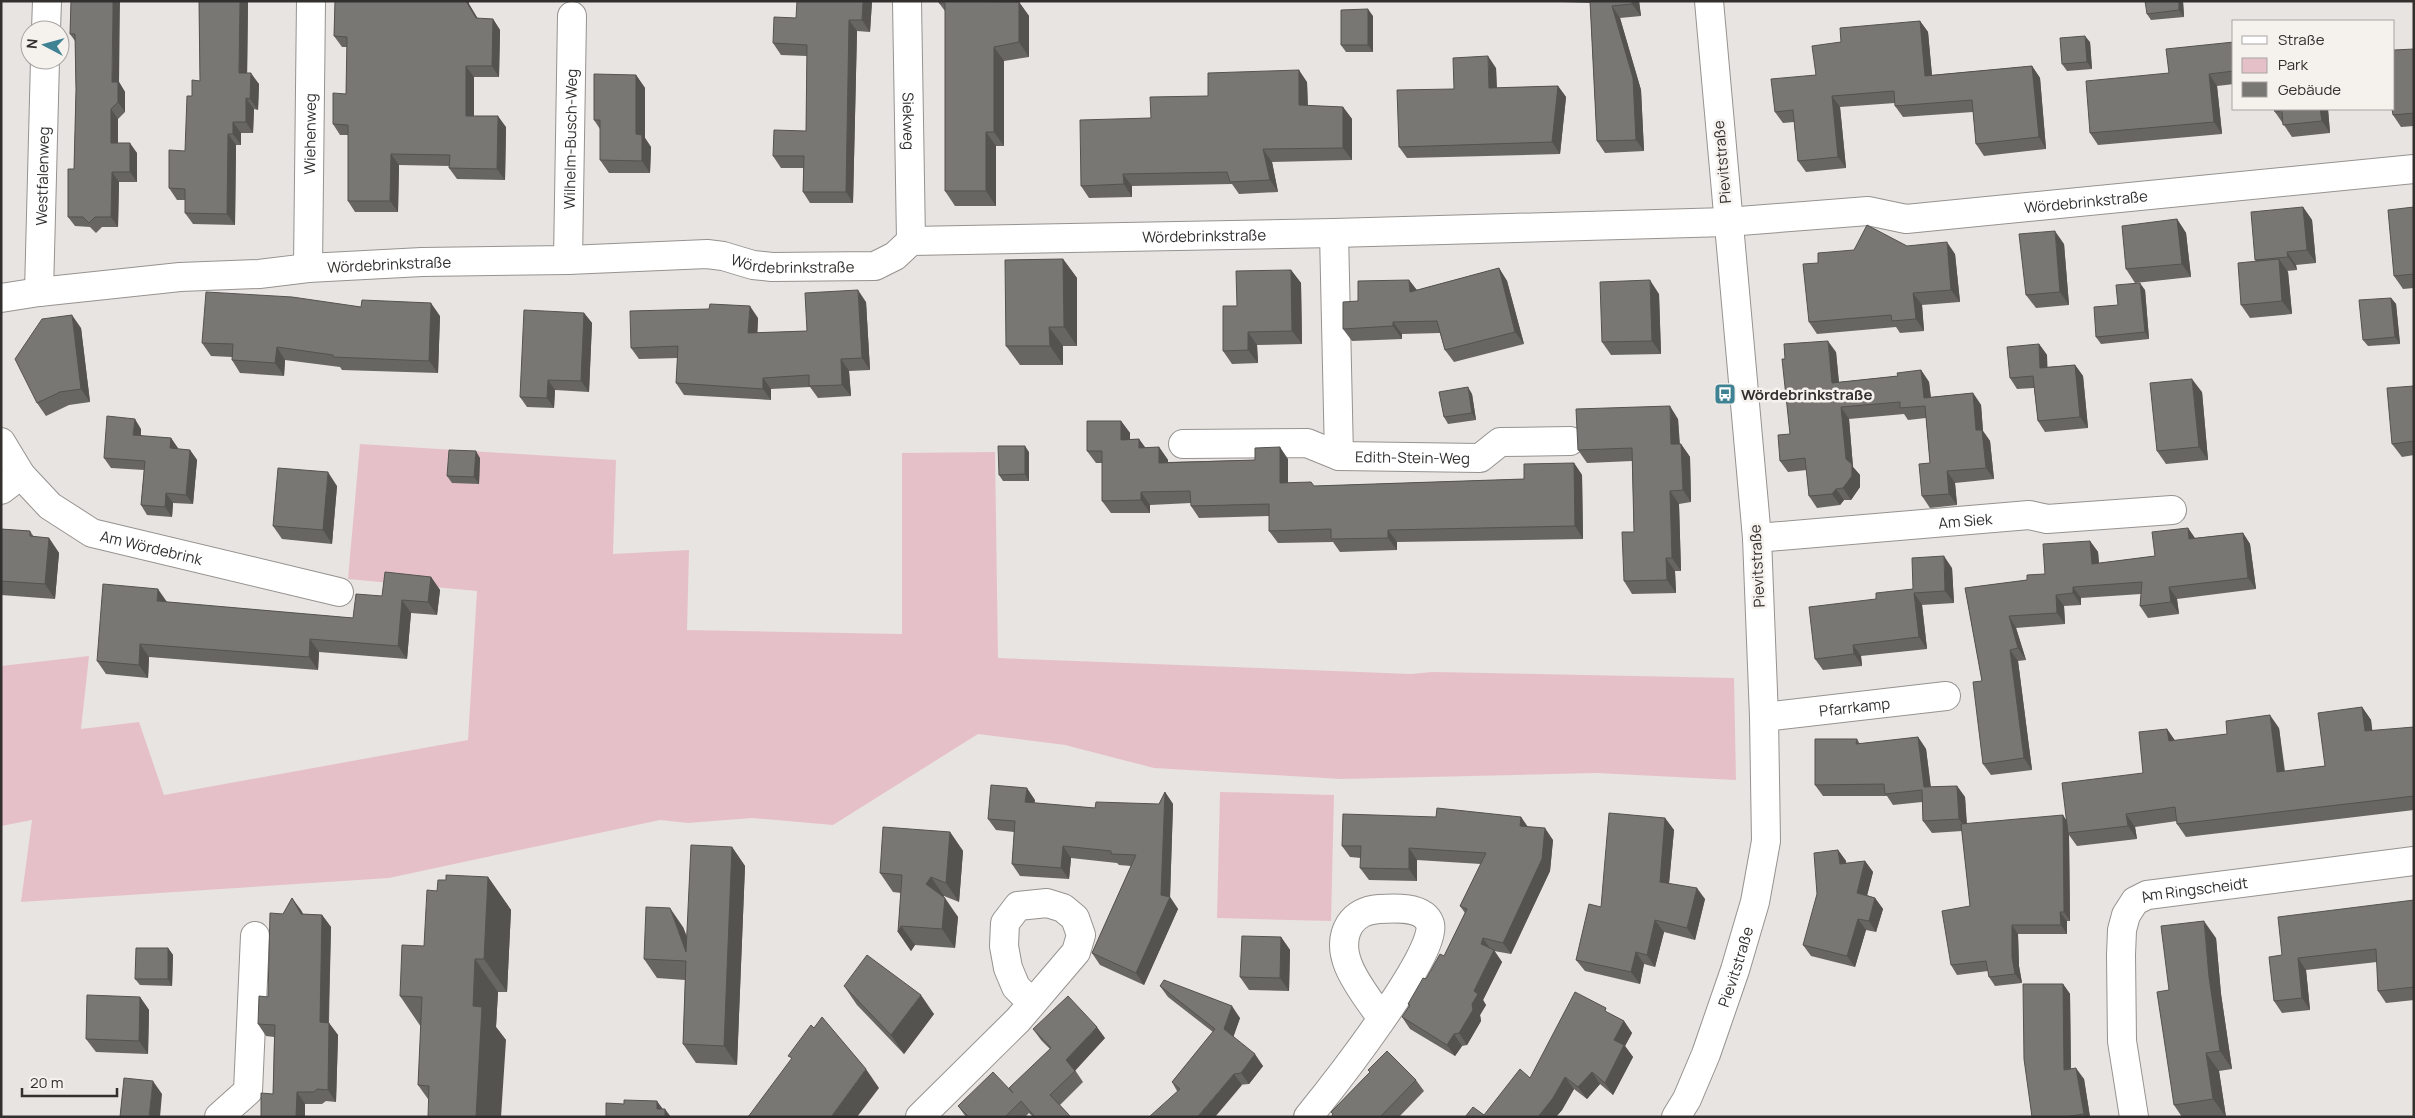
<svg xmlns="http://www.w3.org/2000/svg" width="2415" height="1118" viewBox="0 0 2415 1118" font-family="Manrope,sans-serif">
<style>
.green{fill:#e6c0c8}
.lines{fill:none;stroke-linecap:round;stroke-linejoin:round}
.minor-casing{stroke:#96928f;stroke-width:30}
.minor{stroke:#fff;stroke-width:28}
.wall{fill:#676663}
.shaded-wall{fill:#545350}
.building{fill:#787773;stroke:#545350}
.labels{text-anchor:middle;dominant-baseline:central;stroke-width:5;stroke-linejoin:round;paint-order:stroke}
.street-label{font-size:15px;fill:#32302f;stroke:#f5f2ee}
.poi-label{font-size:15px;font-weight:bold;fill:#32302f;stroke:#f5f2ee;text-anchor:start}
</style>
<rect width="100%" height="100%" fill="#e8e4e1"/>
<!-- green -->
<g class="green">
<path d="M360,444L616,460L613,554L689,550L687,630L902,634V453L995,452L998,658L1411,674L1432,672L1734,678L1736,780L1596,773L1341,779L1154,768L1065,745L978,734L833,825L752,818L688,823L660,820L389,878L21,902L32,820L1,826V666L89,656L81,729L139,722L164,795L468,740L477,591L348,579Z"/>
<path d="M1220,792L1334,795L1331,921L1217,918Z"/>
</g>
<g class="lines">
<!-- minor casing -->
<g class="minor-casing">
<g id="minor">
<path id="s1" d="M907,1L911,241"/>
<path d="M46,30L47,1"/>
<path d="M1334,233L1339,456"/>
<path id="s2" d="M568,260L572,16"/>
<path id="s3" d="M308,268L311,1"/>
<path id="s4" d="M39,292L45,60"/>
<path id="s5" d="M1,298L39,292L180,277L259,274L308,268L422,262L568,260L707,254L723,256L753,265L772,267L875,266L895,256L911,241L1334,233L1727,222L1868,211L1906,219L2414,169"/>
<path id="s6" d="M1,442L21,475L50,506L92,533L339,592"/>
<path id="s7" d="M1183,444L1307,443L1339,456L1480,458L1500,442L1570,441"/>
<path d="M1,490L21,475"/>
<path id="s8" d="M1757,538L2029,515L2047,519L2172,510"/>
<path id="s9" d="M1764,717L1946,696"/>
<path d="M219,1117L248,1091L255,936"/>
<path d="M920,1117L1018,1020L1076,952L1081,935L1075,918L1063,908L1047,903L1018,906L1005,923L1004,946L1008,968L1016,987L1032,1003"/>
<path d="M1308,1117C1330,1090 1439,952 1430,924C1424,906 1393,908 1379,909C1366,910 1357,914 1350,924C1330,956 1365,993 1382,1019"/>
<path id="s10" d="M1676,1117L1687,1099L1706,1054L1735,970L1755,902L1766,841L1764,717L1757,538L1709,1"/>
<path id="s11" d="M2134,1117L2122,1041L2121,955L2122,930L2126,915L2135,901L2147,895L2414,861"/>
</g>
</g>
<!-- minor -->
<use href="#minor" class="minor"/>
</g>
<!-- wall -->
<g class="wall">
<path d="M71,1L119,82L125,92V112L118,119V143L137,153V182H119L118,227H102L96,233L90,227L75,226L68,217L74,169L76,90L75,41L70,34Z"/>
<path d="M199,1H248L247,73L259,84L258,110L254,109L253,133H241V145H236L235,225L193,224L185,213V200H177L169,188L185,151L192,96L200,81Z"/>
<path d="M335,1H469V4L478,19H493L500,30L499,77H474V116L506,127L505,180L457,179L449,168V166L399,165L398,212H355L348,201V135H340L333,124L346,94L347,47H342L334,36Z"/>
<path d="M872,1L870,32L857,31L853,203H810L803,192V168H781L773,156L806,131L807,56L781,55L773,43Z"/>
<path d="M1562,1H1639L1641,16L1620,18L1641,90L1644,151L1605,153L1597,141L1590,3L1563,2Z"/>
<path d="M2183,1L2184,17L2151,20L2147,14Z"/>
<path d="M1019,2L1029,16V57L1004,61V146H996V206H955L945,191V11L939,3Z"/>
<path d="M1373,16V52H1346L1341,45Z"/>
<path d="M1920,21L1928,32L1932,75L2032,66L2040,78L2046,149L1984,156L1976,144L1973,112L1903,117L1895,106V103L1840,107L1846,168L1806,172L1798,161L1794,122L1783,123L1775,112L1816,75L1841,42Z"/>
<path d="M2090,42L2092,69L2067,71L2062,64Z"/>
<path d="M2234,42V84L2217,86L2222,134L2098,145L2090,133L2169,73Z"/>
<path d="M2414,49V126L2401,127L2393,115Z"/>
<path d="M1496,68L1497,88L1558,86L1566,97L1560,154L1407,158L1399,147L1454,89Z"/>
<path d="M636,75L645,88V138L651,147L650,173H609L600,160V129L594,120Z"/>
<path d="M1307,82L1308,106L1343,107L1352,119V160L1272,162L1278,192L1239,194L1232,184L1132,186V197L1089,198L1081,186L1151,118L1208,96Z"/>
<path d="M2328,109L2330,133L2292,137L2275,112Z"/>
<path d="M2303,207L2312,220L2316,263L2296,265L2297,270L2287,271L2288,272L2292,314L2250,318L2241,305L2256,261L2255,260Z"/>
<path d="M2414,207V288L2403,289L2394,276Z"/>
<path d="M2177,219L2186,233L2191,277L2135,283L2126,269Z"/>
<path d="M2064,244L2069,305L2036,308L2026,295Z"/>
<path d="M1907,246L1955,254L1960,302L1922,305L1924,331L1900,333L1896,327L1817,334L1809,322L1818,263Z"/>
<path d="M1063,259L1077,278V346H1063V365H1020L1006,346Z"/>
<path d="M1499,268L1507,281L1524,344L1454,362L1445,350L1440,333L1402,334V339L1352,341L1343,329L1358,301L1409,280L1417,290Z"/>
<path d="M1291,270L1301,283L1302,344L1257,345L1258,363L1232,364L1223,351L1237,306Z"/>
<path d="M2145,290L2149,339L2101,344L2096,337L2118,305Z"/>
<path d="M1659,294L1661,354L1611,355L1602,342Z"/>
<path d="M2391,298L2396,304L2400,344L2368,346L2363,340Z"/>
<path d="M866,302L870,370L849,371L851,396L818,398L810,387L771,389V400L684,395L676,383L678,358L639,359L631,348L758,318L757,333L807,331Z"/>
<path d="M361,307L440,316L438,373L342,370L340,367L285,360L284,376L240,373L232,360V357L211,356L202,343Z"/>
<path d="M584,313L592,323L589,392L555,390L554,408L527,407L520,397Z"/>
<path d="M81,328L90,402L69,405L46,416L37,403Z"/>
<path d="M2039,344L2047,355V367L2075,365L2083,376L2088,428L2045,432L2038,421L2034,388L2017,389L2010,378Z"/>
<path d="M1836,352L1839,382L1898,376L1921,370L1929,382L1931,397L1973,393L1981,405L1983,431L1990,441L1994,479L1955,483L1957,505L1930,508L1922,496L1930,463L1926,418L1908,420L1904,414L1849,419L1853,467L1860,475V487L1851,500H1844L1840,505L1817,508L1809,496L1807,470L1788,472L1780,461L1790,434Z"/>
<path d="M2414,386V455L2402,457L2392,444Z"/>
<path d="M2202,392L2208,460L2166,464L2157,451Z"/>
<path d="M1472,394L1476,420L1448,424L1444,417Z"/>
<path d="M1678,419L1680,444H1681L1690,457L1691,502L1679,504L1681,571H1675L1676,593L1632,594L1624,581L1634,532L1632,461L1587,463L1578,450Z"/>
<path d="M1121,421L1130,433V439H1139L1145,448L1159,447L1168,460V462L1288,459V483L1314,486L1524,479L1574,463L1582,475L1583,539L1397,542V550L1340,552L1333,542L1278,543L1269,531V516L1199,518L1191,506V503L1150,505V513H1111L1102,501V463H1096L1087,451Z"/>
<path d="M141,429V436L171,438L178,449L190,450L197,460L193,504L173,503L172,517L147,515L141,505L144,470L111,468L104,458Z"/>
<path d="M1029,452V481H1003L999,475Z"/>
<path d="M480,458L479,484L452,483L447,476Z"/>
<path d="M337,486L332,544L282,539L273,526Z"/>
<path d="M2188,528L2195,538L2243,533L2250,544L2256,589L2177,599L2179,614L2148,618L2140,606L2141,594L2081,598V605L2064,606L2065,624L2016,628L2026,660L2018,661L2032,770L1991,775L1983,764L1982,681L1965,588L2027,580L2045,574L2090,541L2098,552L2099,563L2155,556Z"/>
<path d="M1,529L30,531L34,537L49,538L59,553L55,599L1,595Z"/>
<path d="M1952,568L1954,603L1922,605L1927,649L1861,656L1862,666L1823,670L1815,659L1876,599L1913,589Z"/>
<path d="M431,577L440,590L437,615L411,613L407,659L319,652L318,670L149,657L148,678L106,674L97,661L167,602L353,618L382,596Z"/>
<path d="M2362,707L2371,720L2372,731L2414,727V810L2186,837L2177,824V821L2135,827L2137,839L2077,846L2069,835L2070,921H2067V934H2018L2019,966L2022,983L1995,986L1989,977L1988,971L1957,975L1951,965L1970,906L1962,831L1932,833L1923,821L1922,802L1893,805L1887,796H1823L1815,785L1857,739L1860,744L1918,737L1926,749L1931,787L1957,786L1965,797L1967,824L2067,821L2143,773L2167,729L2175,741L2279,728L2285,771L2325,766Z"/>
<path d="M1165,792L1173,804L1170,897L1178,909L1144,985L1100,965L1092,953L1131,866L1119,865L1117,863L1071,858L1069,879L1020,876L1012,864L1014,832L996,830L988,819L1035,800L1034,803L1095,808L1159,804Z"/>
<path d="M1436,817H1521L1528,827L1553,840L1550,871L1511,954L1494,951L1502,962L1483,1000L1486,1005L1480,1015L1481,1021L1467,1045L1462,1046L1455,1056L1410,1029L1402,1017L1409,1006L1408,1004L1444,956L1465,913L1460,906L1481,864L1417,860V881L1369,880L1360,868L1361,858L1350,857L1342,846Z"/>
<path d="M1665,818L1674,830L1669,883L1705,899L1695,940L1664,932L1655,967L1644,964L1640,984L1585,971L1576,960L1601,907Z"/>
<path d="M950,832L963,851L959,902L944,896L943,897L958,917L955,948L915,945L911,951L898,932L901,893L893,892L880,873Z"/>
<path d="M732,847L745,866L737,1065L696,1063L683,1044L685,980L657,978L644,959L683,927L687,937Z"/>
<path d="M1838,850L1846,861V863L1865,861L1873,872L1867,895L1875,898L1883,909L1876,932L1866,930L1855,967L1811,956L1803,945Z"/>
<path d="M488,877L511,910L507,992H498L496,1027L506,1040L428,1099L418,1085L421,1027L400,996L424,946L437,891L446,880Z"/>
<path d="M292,898L303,914L322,915L331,927L329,1023L338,1035L336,1102L326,1101L322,1104H305V1117H261L273,1094L274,1037L266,1036L258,1024L268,997L283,914Z"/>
<path d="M2414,900V1000L2386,1003L2378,991L2377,962L2306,970L2310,1010L2282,1013L2274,1001L2282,955Z"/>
<path d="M1281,937L1290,950L1289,991L1249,990L1240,977Z"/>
<path d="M2216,938L2221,994L2232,1069L2219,1071L2226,1117H2182L2174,1105L2169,990Z"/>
<path d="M168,948L173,955L172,986L140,985L135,979Z"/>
<path d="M2063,984L2070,994L2071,1069L2084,1079L2090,1117H2032Z"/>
<path d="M844,986L934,1014L904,1054L857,1005Z"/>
<path d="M1160,986L1240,1018L1233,1037L1263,1066L1249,1084L1177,1091L1172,1082L1213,1032L1168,997Z"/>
<path d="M140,997L149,1010L148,1054L96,1052L86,1039Z"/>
<path d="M1610,1014L1624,1021L1632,1033L1625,1046L1633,1057L1613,1095L1600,1084L1587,1099L1574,1089L1562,1110L1556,1117H1465L1484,1115Z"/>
<path d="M1033,1029L1105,1038L1075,1070L1083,1082L1060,1105L1071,1117H1033L1029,1113L1025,1117H966L958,1106L1009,1089L1050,1049L1041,1040Z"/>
<path d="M1368,1070L1416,1080L1424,1091L1399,1117H1331L1333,1115L1331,1112L1370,1072Z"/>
</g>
<!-- shaded-wall -->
<g class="shaded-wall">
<path d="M113,1H120L119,82L125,92V112L118,102L112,82Z"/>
<path d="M240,1H248L247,84L239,73Z"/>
<path d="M466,1H469V4L484,29L476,18Z"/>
<path d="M863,1H872L870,32L862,20Z"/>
<path d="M1632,1H1639L1641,16L1632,4Z"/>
<path d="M2179,1H2183L2184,17L2179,10Z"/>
<path d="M1019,2L1029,16V57L1019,42Z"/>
<path d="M1612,6L1620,18L1641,90L1644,151L1636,140Z"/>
<path d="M1368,9L1373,16V52L1368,45Z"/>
<path d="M493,19L500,30L499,77L492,66Z"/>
<path d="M849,20L857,31L853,203L846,192Z"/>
<path d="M1920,21L1928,32L1933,87L1925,76Z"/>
<path d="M2085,36L2090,42L2092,69L2087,62Z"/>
<path d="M994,47L1004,61V146L994,132Z"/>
<path d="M1488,56L1496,68L1497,100L1489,88Z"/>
<path d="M466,66L474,77V126L466,116Z"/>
<path d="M2032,66L2040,78L2046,149L2039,137Z"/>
<path d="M1299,70L1307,82L1308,118L1299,105Z"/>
<path d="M251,73L259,84L258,110L250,99Z"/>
<path d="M2209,74L2217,86L2222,134L2214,122Z"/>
<path d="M636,75L645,88V138L651,147L650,173L642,161L636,134Z"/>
<path d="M1558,86L1566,97L1560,154L1552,142Z"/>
<path d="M1832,96L1840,107L1846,168L1838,157Z"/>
<path d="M246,98L254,109L253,133L246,122Z"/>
<path d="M1343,107L1352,119V160L1343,148Z"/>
<path d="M111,109L118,119V153L111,143Z"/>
<path d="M2320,109H2328L2330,133L2322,121Z"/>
<path d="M498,116L506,127L505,180L497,169Z"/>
<path d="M233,122L241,133V145L233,134Z"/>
<path d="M986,132L996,146V206L986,191Z"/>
<path d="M228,134L236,145L235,225L227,214Z"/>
<path d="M130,143L137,153V182L130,172Z"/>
<path d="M1263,149L1272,162L1278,192L1270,180Z"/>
<path d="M391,154L399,165L398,212L390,201Z"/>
<path d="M112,172L119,182L118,227L111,217Z"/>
<path d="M1123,174L1132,186V197L1124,184Z"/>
<path d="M2303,207L2312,220L2316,263L2307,250Z"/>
<path d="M2177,219L2186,233L2191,277L2182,264Z"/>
<path d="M2055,231L2064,244L2069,305L2060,292Z"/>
<path d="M1947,242L1955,254L1960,302L1951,290Z"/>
<path d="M2287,252L2296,265L2297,270L2288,257Z"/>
<path d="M1063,259L1077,278V346L1064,327Z"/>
<path d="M2279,259L2288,272L2292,314L2282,301Z"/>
<path d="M1499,268L1507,281L1524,344L1515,332Z"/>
<path d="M1291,270L1301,283L1302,344L1292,331Z"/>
<path d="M1409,280L1418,292H1410Z"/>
<path d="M1650,280L1659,294L1661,354L1652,341Z"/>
<path d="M2140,283L2145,290L2149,339L2145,332Z"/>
<path d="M858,290L866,302L870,370L862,358Z"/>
<path d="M1913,293L1922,305L1924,331L1916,319Z"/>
<path d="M2391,298L2396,304L2400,344L2395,337Z"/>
<path d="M431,303L440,316L438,373L429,361Z"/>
<path d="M750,306L758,318L757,345L748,333Z"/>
<path d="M584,313L592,323L589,392L581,381Z"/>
<path d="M72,315L81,328L90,402L81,389Z"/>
<path d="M1393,322L1402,334V339L1393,326Z"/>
<path d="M1049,327L1063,346V365L1050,346Z"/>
<path d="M1248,332L1257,345L1258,363L1248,350Z"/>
<path d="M1828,341L1836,352L1840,395L1832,383Z"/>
<path d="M2039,344L2047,355L2048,379L2040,368Z"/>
<path d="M277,347L285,360L284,376L275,363Z"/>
<path d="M841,359L849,371L851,396L842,385Z"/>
<path d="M2075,365L2083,376L2088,428L2080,417Z"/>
<path d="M1921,370L1929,382L1932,410L1924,398Z"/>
<path d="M763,378L771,389V400L763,389Z"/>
<path d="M2192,379L2202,392L2208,460L2199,447Z"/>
<path d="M548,380L555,390L554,408L547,398Z"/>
<path d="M1468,387L1472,394L1476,420L1472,413Z"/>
<path d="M1973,393L1981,405L1983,431L1990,441L1994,479L1986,468L1976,430Z"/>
<path d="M1670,406L1678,419L1680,457L1671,444Z"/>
<path d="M1841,407L1849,419L1853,467L1860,475V487L1851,500L1843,488L1846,459Z"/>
<path d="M135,419L141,429L140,445L133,435Z"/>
<path d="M1121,421L1130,433V452L1121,440Z"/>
<path d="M171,438L178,448L177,458L170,448Z"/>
<path d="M1139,439L1148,451L1139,448Z"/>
<path d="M1681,444L1690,457L1691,502L1683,490Z"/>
<path d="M1025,446L1029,452V481L1025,474Z"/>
<path d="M1159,447L1168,460V475L1159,463Z"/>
<path d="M1280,447L1288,459V495L1280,483Z"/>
<path d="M190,450L197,460L193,504L186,495Z"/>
<path d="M476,451L480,458L479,484L474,477Z"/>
<path d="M1574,463L1582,475L1583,539L1575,526Z"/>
<path d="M1947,471L1955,483L1957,505L1949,494Z"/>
<path d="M328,472L337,486L332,544L323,530Z"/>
<path d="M1836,489L1844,500L1840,505L1832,494Z"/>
<path d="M1670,491L1679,504L1681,571L1672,558Z"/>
<path d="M1141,492L1150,505V513L1141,500Z"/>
<path d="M166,493L173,503L172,517L165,507Z"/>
<path d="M2188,528L2196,540L2189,539Z"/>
<path d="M1388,530L1397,542V550L1388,538Z"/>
<path d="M2243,533L2250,544L2256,589L2248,578Z"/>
<path d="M49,538L59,553L55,599L45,584Z"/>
<path d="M2090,541L2098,552L2100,576L2092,564Z"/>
<path d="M1944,556L1952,568L1954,603L1945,591Z"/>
<path d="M1666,558L1675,571L1676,593L1667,580Z"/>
<path d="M431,577L440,590L437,615L428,602Z"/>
<path d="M2073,587L2081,598V605L2073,593Z"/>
<path d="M2169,587L2177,599L2179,614L2171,602Z"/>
<path d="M158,589L167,602L157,601Z"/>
<path d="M1914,593L1922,605L1927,649L1919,637Z"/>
<path d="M2056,595L2064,606L2065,624L2057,613Z"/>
<path d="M402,600L411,613L407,659L398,646Z"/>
<path d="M2009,616L2016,628L2026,660L2018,648Z"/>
<path d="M310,639L319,652L318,670L309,657Z"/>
<path d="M140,644L149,657L148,678L139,665Z"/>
<path d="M1853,645L1861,656L1862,666L1854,654Z"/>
<path d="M2010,650L2018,661L2032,770L2024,758Z"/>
<path d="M2362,707L2371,720L2374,744L2365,731Z"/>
<path d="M2270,715L2279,728L2286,785L2277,772Z"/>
<path d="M2167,729L2176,742L2169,741Z"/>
<path d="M1918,737L1926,749L1932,799L1924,787Z"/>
<path d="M1957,786L1965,797L1967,831L1959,819Z"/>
<path d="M1027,788L1035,800L1033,814L1025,802Z"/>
<path d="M1165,792L1173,804L1170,898V897L1178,909L1144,985L1136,973L1161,895Z"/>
<path d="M2126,814L2135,827L2137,839L2128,826Z"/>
<path d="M2063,815L2069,824L2068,833L2069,835L2070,921L2064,912Z"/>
<path d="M1521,817L1529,829L1520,826Z"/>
<path d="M1665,818L1674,830L1668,894L1660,882Z"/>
<path d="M1545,828L1553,840L1550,871L1511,954L1503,943Z"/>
<path d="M950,832L963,851L959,902L946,883Z"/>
<path d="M1063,846L1071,858L1069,879L1061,868Z"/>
<path d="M732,847L745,866L737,1065L724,1046Z"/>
<path d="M1409,848L1417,860V881L1409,869Z"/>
<path d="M1838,850L1846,861L1847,875L1840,864Z"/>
<path d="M1865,861L1873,872L1865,904L1857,893Z"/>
<path d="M488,877L511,910L507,992L484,959Z"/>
<path d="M931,877L944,896L940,903L926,884Z"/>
<path d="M1697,888L1705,899L1695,940L1687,928Z"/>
<path d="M292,898L301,910L310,926L301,914Z"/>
<path d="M945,898L958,917L955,948L942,929Z"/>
<path d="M1875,898L1883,909L1876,932L1869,921Z"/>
<path d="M670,908L683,927L700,971L686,952Z"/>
<path d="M2060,912L2067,921V934L2061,925Z"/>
<path d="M322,915L331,927L328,1034L320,1022Z"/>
<path d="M1858,919L1866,930L1855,967L1847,956Z"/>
<path d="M1655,920L1664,932L1655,967L1647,955Z"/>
<path d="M2204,921L2216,938L2221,994L2232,1069L2220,1051L2209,977Z"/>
<path d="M2012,925L2018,934L2019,966L2022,983L2015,974L2012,957Z"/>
<path d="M901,926L915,945L911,951L898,932Z"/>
<path d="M1281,937L1290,950L1289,991L1280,978Z"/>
<path d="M1483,938L1491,950L1481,944Z"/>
<path d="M168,948L173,955L172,986L168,979Z"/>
<path d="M1494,950L1502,962L1483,1000L1486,1005L1480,1015L1481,1021L1467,1045L1459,1033L1472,1004L1474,991Z"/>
<path d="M1636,952L1644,964L1640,984L1631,972Z"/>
<path d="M2298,958L2306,970L2310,1010L2302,998Z"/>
<path d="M475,959L498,992L496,1027L506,1040L501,1117H476L473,1006Z"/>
<path d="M2063,984L2070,994L2071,1081L2064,1070Z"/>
<path d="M921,995L934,1014L904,1054L891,1035Z"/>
<path d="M140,997L149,1010L148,1054L139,1041Z"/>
<path d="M1232,1006L1240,1018L1232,1041L1224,1029Z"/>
<path d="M1624,1021L1632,1033L1625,1046L1633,1057L1613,1095L1605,1083L1614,1040Z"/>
<path d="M329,1023L338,1035L336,1102L328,1090Z"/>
<path d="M1097,1027L1105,1038L1074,1072L1066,1060Z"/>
<path d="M1454,1034L1462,1046L1455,1056L1447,1045Z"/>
<path d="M2206,1053L2219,1071L2226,1117L2213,1099Z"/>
<path d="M1255,1054L1263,1066L1249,1084L1241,1073Z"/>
<path d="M2076,1068L2084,1079L2090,1117H2085L2084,1114Z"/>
<path d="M866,1069L879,1088L857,1117H831Z"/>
<path d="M1592,1072L1600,1084L1587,1099L1578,1087Z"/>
<path d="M1234,1074L1242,1085L1215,1117H1198V1116Z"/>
<path d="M1565,1077L1574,1089L1562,1110L1556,1117H1538Z"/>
<path d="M153,1081L162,1094L160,1117H149Z"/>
<path d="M297,1092L305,1104V1117H296Z"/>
<path d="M657,1101L665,1112V1109L671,1117H662L657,1109Z"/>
</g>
<!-- building -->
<g class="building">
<path d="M71,1H113L112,82H118V102L111,109V143H130V172H112L111,217H95L89,223L83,217H68V169H74L76,90L75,34H70Z"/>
<path d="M199,1H240L239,73H251L250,99L246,98V122H233V134H228L227,214L185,213V189L169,188V150L185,151L187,96H192V80L200,81Z"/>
<path d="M335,1H466L476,18L493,19L492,66H466V116H498L497,169L449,168L450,155L391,154L390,201H348V125L333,124V93L346,94L347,37L334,36Z"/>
<path d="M797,1H863L862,20H849L846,192H803L804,156H773L774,130L806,131L807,45L773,43L774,17L796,18Z"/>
<path d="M939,1L1019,2V42L994,47V132H986V191H945V3H939Z"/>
<path d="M1590,1H1632V4L1612,6L1633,78L1636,140L1597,141Z"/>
<path d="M2145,1H2179V10L2147,14Z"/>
<path d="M1368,9V45H1341V10Z"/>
<path d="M1920,21L1925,76L2032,66L2039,137L1976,144L1972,100L1895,106L1894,91L1832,96L1838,157L1798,161L1793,110L1775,112L1771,79L1816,75L1812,46L1841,42L1840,28Z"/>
<path d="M2085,36L2087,62L2062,64L2060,38Z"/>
<path d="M2234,42V71L2209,74L2214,122L2090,133L2086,81L2169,73L2166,49Z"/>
<path d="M2414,49V113L2393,115L2392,109H2394V50Z"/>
<path d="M1488,56L1489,88L1558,86L1552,142L1399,147L1397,90L1454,89L1453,58Z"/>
<path d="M1299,70V105L1343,107V148L1263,149L1270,180L1230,182L1227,172L1123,174L1124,184L1081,186L1080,120L1151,118L1150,97L1208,96V73Z"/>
<path d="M594,74L636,75V134L642,135V161L600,160V120H594Z"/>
<path d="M2274,109H2320L2322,121L2283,125L2282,111L2275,112Z"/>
<path d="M2303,207L2307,250L2287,252L2288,257L2255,260L2251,212Z"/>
<path d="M2414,207V274L2394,276L2388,210Z"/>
<path d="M2177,219L2182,264L2126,269L2122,226Z"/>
<path d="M1867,225L1907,246L1947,242L1951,290L1913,293L1916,319L1892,321L1891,315L1809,322L1803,264L1818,263V253L1854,250Z"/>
<path d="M2055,231L2060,292L2026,295L2019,234Z"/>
<path d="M1063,259L1064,327H1049L1050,346H1006L1005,260Z"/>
<path d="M2279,259L2282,301L2241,305L2238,263Z"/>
<path d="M1499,268L1515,332L1445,350L1437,321L1393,322V326L1343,329V302L1358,301V281L1409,280L1410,292Z"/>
<path d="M1291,270L1292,331L1248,332V350L1223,351V306H1237L1236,271Z"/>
<path d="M1650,280L1652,341L1602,342L1600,282Z"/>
<path d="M2140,283L2145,332L2096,337L2094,307L2118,305L2116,285Z"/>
<path d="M858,290L862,358L841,359L842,385L809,386V375L763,378V389L676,383L678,346L631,348L630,311L709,309L710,304L750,306L748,333L807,331L805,293Z"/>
<path d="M206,292L292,297L361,307L362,300L431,303L429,361L333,357V355L277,347L275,363L232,360L233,344L202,343Z"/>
<path d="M2391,298L2395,337L2363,340L2359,300Z"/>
<path d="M524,310L584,313L581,381L548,380L547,398L520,397Z"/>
<path d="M72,315L81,389L60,392L37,403L15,359L42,319Z"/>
<path d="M1828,341L1832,383L1898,376L1897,373L1921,370L1924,398L1973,393L1976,430H1982L1986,468L1947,471L1949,494L1922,496L1919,464L1930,463L1925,406L1900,408V402L1841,407L1846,459L1852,464V476L1843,488L1836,489L1832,494L1809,496L1805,458L1780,461L1778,435L1790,434L1782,359H1785L1784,344Z"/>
<path d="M2039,344L2040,368L2075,365L2080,417L2038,421L2033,376L2010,378L2007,347Z"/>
<path d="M2192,379L2199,447L2157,451L2150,383Z"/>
<path d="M2414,386V441L2392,444L2387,388Z"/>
<path d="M1468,387L1472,413L1444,417L1439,392Z"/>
<path d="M1670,406L1671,444H1681L1683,490L1670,491L1672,558H1666L1667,580L1624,581L1622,532H1634L1632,448L1578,450L1576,409Z"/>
<path d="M107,416L135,419L133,435L171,438L170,448L190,450L186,495L166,493L165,507L141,505L145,461L104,458Z"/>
<path d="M1087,421H1121V440L1139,439V448L1159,447V463L1255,460V448L1280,447V483L1311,482L1314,486L1524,479V464L1574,463L1575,526L1388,530V538L1331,539V529L1269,531V504L1191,506L1190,491L1141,492V500L1102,501V451H1087Z"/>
<path d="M998,446H1025V474L999,475Z"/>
<path d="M449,450L476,451L474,477L447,476Z"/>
<path d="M278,468L328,472L323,530L273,526Z"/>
<path d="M2188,528L2189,539L2243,533L2248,578L2169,587L2171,602L2140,606L2142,582L2073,587V593L2056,595L2057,613L2009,616L2018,648L2010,650L2024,758L1983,764L1973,682L1982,681L1965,588L2027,580V575L2045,574L2043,544L2090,541L2092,564L2155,556L2152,532Z"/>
<path d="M1,529L30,531V536L49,538L45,584L1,581Z"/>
<path d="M1944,556L1945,591L1914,593L1919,637L1853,645L1854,654L1815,659L1809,607L1876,599V593L1913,589L1912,558Z"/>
<path d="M385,572L431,577L428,602L402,600L398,646L310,639L309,657L140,644L139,665L97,661L103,584L158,589L157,601L353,618L356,594L382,596Z"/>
<path d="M2362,707L2365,731L2414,727V796L2177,824L2175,807L2126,814L2128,826L2068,833L2062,783L2143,773L2139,732L2167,729L2169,741L2227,734L2226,721L2270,715L2277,772L2325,766L2318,713Z"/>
<path d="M1918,737L1924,787L1957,786L1959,819L1923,821L1922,790L1885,794L1884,784L1815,785V739H1857L1856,744Z"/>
<path d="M991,785L1027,788L1025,802L1095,808L1096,802L1159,804L1165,792L1161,895L1170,897L1136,973L1092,953L1136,855L1111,854V851L1063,846L1061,868L1012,864L1015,821L988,819Z"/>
<path d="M1437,808L1521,817L1520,826L1545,828L1542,859L1503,943L1483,938L1481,944L1494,950L1474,991L1478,994L1472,1004L1473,1010L1459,1033L1454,1034L1447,1045L1402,1017L1410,1005L1408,1004L1423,978L1426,979L1440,954L1444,956L1467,909L1460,906L1486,853L1409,848V869L1360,868L1361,846H1342L1343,814L1436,817Z"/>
<path d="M1609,813L1665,818L1660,882L1697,888L1687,928L1655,920L1647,955L1636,952L1631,972L1576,960L1589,904L1601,907Z"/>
<path d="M2063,815L2064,912H2060L2061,925H2012V957L2015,974L1989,977L1986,961L1951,965L1942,911L1970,906L1961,824Z"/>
<path d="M883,827L950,832L946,883L931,877L926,884L945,898L942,929L901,926L898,932L902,875L880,873Z"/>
<path d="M691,845L732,847L724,1046L683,1044L686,961L644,959L646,907L670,908L686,952Z"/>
<path d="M1838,850L1840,864L1865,861L1857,893L1875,898L1869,921L1858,919L1847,956L1803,945L1817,894L1814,853Z"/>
<path d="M446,875L488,877L484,959H475L473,1006L482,1007L476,1117H428L429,1086L418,1085L422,997L400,996L402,945L424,946L427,890L437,891L438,880H446Z"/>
<path d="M292,898L301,914L322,915L320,1022L329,1023L328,1090L317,1089L314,1092H297L296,1117H261V1093L273,1094L275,1025L258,1024L259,996L268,997L270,913L283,914Z"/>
<path d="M2414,900V987L2378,991L2376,949L2298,958L2302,998L2274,1001L2269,957L2282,955L2278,917Z"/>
<path d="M2204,921L2209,977L2220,1051L2206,1053L2213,1099L2174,1105L2157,992L2169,990L2161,926Z"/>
<path d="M1242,936L1281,937L1280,978L1240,977Z"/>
<path d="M136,948H168V979H135Z"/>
<path d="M867,955L921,995L891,1035L844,986Z"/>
<path d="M1164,980L1232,1006L1224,1029L1255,1054L1241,1073L1234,1074L1198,1116V1117H1149L1180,1089L1172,1082L1215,1029L1160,986Z"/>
<path d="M2023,984H2063L2064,1070L2076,1068L2084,1114L2064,1117H2032L2024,1059Z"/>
<path d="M1575,992L1606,1008L1605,1011L1624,1021L1614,1040L1624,1045L1605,1083L1592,1072L1578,1087L1565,1077L1553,1098L1538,1117H1465L1473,1107L1484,1115L1520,1069L1530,1078Z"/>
<path d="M87,995L140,997L139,1041L86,1039Z"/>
<path d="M1068,996L1097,1027L1066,1060L1075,1071L1050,1095L1071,1117H1035L1021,1101L1005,1117H969L958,1106L993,1072L1013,1093L1009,1088L1051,1048L1033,1029Z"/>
<path d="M822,1017L866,1069L831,1117H748L792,1058L788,1056L811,1025L814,1028Z"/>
<path d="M1387,1051L1416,1080L1380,1117H1331L1333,1114L1331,1112L1370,1072L1368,1070Z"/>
<path d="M124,1078L153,1081L149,1117H120Z"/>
<path d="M624,1100L657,1101V1109H665V1117H606V1103L624,1104Z"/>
</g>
<!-- icons -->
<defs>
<g id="bus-square" transform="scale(1.125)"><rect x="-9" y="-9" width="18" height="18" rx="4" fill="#3f8293" stroke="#f5f2ee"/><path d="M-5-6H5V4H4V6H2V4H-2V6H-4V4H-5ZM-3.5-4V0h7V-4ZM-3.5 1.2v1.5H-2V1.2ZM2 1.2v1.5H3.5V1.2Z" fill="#fff"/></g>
</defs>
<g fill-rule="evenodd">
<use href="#bus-square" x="1725" y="394"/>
</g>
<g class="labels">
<!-- street labels -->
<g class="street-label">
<text stroke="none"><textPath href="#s1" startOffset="120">Siekweg</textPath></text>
<text stroke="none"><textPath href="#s3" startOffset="134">Wiehenweg</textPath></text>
<text stroke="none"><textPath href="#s2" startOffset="121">Wilhelm-Busch-Weg</textPath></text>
<text transform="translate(1722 162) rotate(-95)">Pievitstraße</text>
<text stroke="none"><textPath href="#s4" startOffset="116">Westfalenweg</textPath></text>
<text stroke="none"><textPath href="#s5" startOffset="2099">Wördebrinkstraße</textPath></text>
<text stroke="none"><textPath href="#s5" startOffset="1215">Wördebrinkstraße</textPath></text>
<text stroke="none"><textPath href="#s5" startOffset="795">Wördebrinkstraße</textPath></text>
<text stroke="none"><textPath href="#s5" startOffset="390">Wördebrinkstraße</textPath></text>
<text stroke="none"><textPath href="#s7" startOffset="232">Edith-Stein-Weg</textPath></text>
<text stroke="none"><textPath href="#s8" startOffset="209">Am Siek</textPath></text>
<text stroke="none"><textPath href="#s6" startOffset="192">Am Wördebrink</textPath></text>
<text transform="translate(1757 566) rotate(-93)">Pievitstraße</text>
<text stroke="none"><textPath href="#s9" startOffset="91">Pfarrkamp</textPath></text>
<text stroke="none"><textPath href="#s11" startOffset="281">Am Ringscheidt</textPath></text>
<text stroke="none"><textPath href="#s10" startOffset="162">Pievitstraße</textPath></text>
</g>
<!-- poi labels -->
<g class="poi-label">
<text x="1741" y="394">Wördebrinkstraße</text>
</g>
</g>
<!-- border -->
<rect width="2415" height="1118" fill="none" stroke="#32302f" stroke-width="5"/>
<!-- legend -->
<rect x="2232" y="20" width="162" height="90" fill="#f5f2ee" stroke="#a7a4a2"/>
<rect x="2242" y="36" width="25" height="8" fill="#ffffff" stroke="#a7a4a2"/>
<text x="2278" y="45" font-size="15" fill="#32302f">Straße</text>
<rect x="2242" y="58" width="25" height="15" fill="#e6c0c8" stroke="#a7a4a2"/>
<text x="2278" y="70" font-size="15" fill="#32302f">Park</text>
<rect x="2242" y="82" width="25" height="15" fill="#787773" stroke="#a7a4a2"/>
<text x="2278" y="95" font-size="15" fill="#32302f">Gebäude</text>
<!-- north arrow -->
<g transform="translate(45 45) rotate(276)"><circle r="24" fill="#f5f2ee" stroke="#a7a4a2"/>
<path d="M0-4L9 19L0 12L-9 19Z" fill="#3f8293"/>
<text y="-8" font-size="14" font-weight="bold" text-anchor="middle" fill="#32302f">N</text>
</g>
<!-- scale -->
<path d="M22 1088v8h95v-8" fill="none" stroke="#32302f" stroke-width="2.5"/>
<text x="30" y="1088" font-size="15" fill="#32302f" stroke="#f5f2ee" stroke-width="4" paint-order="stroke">20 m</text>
</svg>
